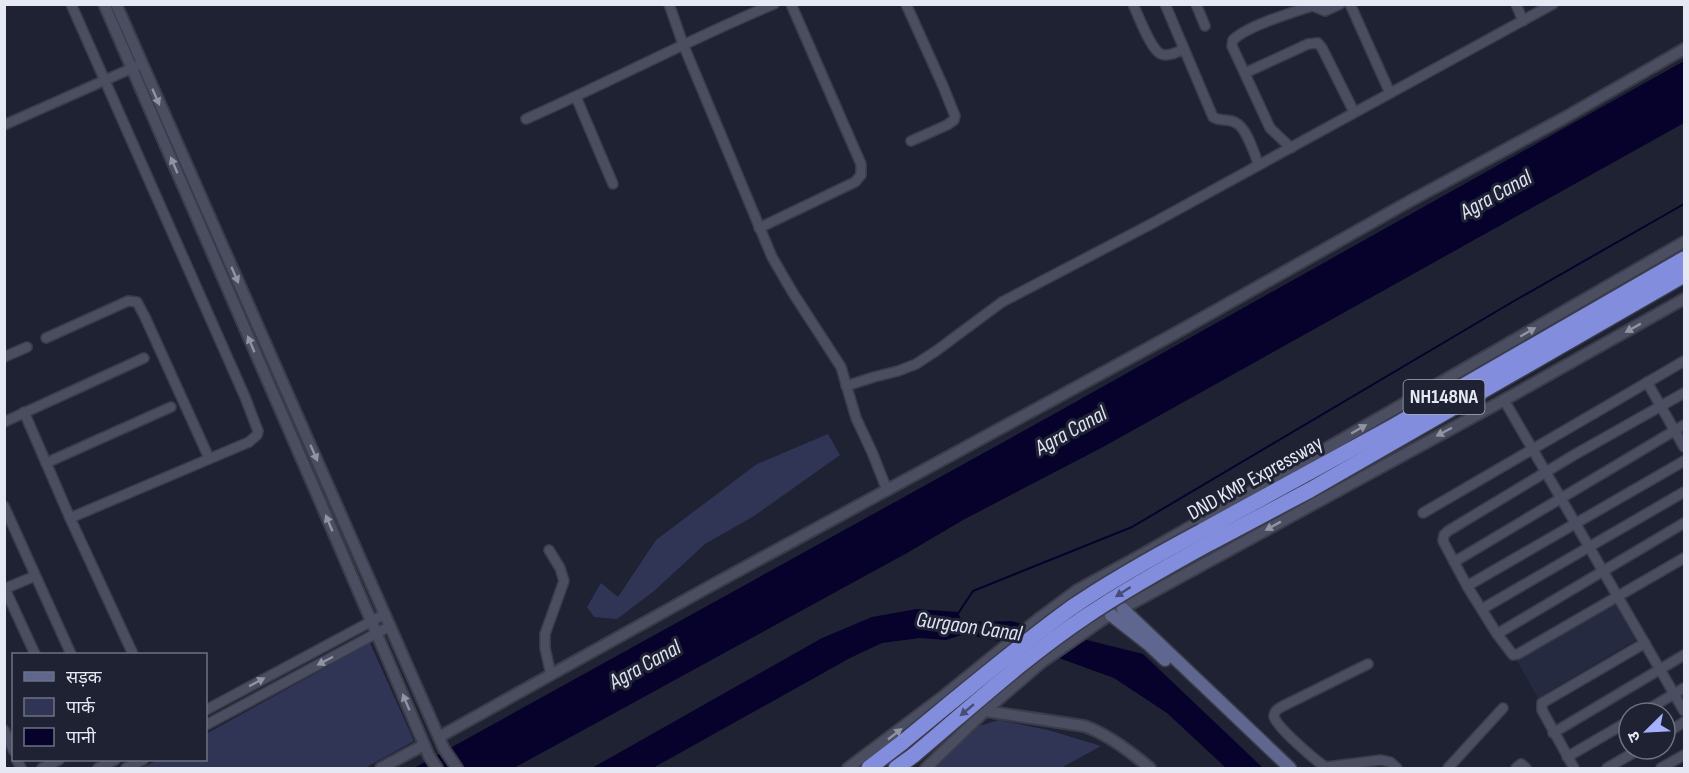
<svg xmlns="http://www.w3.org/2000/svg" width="1689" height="773" viewBox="0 0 1689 773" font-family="'Sofia Sans Condensed','Noto Sans Devanagari',sans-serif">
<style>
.built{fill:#262a40}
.green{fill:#303556}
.water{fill:#06022c}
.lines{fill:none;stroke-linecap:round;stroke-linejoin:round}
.stream{stroke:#06022c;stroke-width:2}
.minor-casing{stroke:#3a3c49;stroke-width:12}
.tertiary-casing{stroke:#3a3c49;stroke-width:14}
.secondary-casing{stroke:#3a3c49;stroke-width:15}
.trunk-casing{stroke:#3a3c49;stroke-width:18}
.minor{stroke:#4a4e60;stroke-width:9}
.tertiary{stroke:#4a4e60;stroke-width:10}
.secondary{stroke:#5f668f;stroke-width:12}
.trunk{stroke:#828ddd;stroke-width:15}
.trunk-bridge-casing{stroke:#3a3c49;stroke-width:18;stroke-linecap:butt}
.trunk-bridge{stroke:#828ddd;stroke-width:15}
.oneway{fill:#9094a3}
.oneway2{fill:#474d76}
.labels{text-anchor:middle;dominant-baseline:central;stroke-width:6;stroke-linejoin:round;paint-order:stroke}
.shield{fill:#1f2232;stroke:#aaadba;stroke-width:1.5}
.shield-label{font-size:20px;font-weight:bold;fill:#e6e9f4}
.street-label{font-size:21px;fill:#e6e9f4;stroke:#1f2232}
.water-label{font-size:22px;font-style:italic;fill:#dfe2f2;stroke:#1f2232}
</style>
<rect width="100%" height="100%" fill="#1f2232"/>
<!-- built -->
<path class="built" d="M1614,602L1636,640L1538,698L1516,659Z"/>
<!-- green -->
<g class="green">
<path d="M828,434L840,455L754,516L705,544L654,591L617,619L594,617L587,607L601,583L618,597L656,540L757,464Z"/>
<path d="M370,643L414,741L365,768H141L158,760H206V734Z"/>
<path d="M999,720L1048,730L1101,746L1061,768H917L969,729Z"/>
</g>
<!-- water -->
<g class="water">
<path d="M1684,61V123L1103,447L963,520L907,553L514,768H414L1054,414Z"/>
<path d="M917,609L958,612L961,620L985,622L1011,621L1143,654L1263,768H1226L1167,713L1114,678L1056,657L1012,644L965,634L946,640L920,638L882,643L850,658L653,768H592L822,638L872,617Z"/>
</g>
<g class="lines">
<!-- stream -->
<path class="stream" d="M957,615L973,591L1132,527L1514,301L1684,204"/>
<!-- minor casing -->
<g class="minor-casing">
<g id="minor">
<path d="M669,4L683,44L772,257L793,293L841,367L856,418L872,452L887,490"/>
<path d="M906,4L943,86L955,116L954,120L947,125L911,141"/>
<path d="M1133,4C1138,15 1151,50 1161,54C1168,57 1178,52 1184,49"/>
<path d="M1165,4L1213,117C1220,122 1229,118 1236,123C1247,128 1254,154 1259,165"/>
<path d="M1196,4L1205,26"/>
<path d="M1350,4L1390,93"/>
<path d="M1516,4L1523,21"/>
<path d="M1245,73L1308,44L1318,43L1322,48L1354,112"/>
<path d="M576,97L613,184"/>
<path d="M526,119C610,82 690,39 774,4"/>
<path d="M4,125L137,66"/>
<path d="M1291,148L1270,128L1232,46L1233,40C1247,26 1290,13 1309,7L1313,6L1325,11L1340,4"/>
<path d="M759,228L855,182L861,175V164L791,4"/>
<path d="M46,338L128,301L137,302L145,317L209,458"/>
<path d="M4,357L27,347"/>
<path d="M1647,382L1684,447"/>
<path d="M846,386L874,377L898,371L916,364L936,351L1002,302L1153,223L1553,4"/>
<path d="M1684,393L1574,455L1448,531L1444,535L1443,541L1467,586L1497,634L1513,655L1518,654L1684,558"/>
<path d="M1504,400L1684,711"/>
<path d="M24,412L70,518L133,654"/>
<path d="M4,422L144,358"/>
<path d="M46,463L171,407"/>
<path d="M4,506L71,654"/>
<path d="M1423,513L1684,361"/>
<path d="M70,518L249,442L257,435L258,431L245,397L71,4"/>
<path d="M549,550L560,568L564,581L545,634V648L551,675"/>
<path d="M1454,562L1684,425"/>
<path d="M1467,586L1684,461"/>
<path d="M4,589L35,576"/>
<path d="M5,589L35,654"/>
<path d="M1482,609L1684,492"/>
<path d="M1497,634L1684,523"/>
<path d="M1368,664L1283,706C1279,708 1274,711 1274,716C1273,724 1317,762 1326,767L1381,760L1390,762L1397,768"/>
<path d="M206,710L385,614"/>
<path d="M1642,713L1684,688"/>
<path d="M206,725L390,626"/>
<path d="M4,730L14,751"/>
<path d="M1553,733L1684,655"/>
<path d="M1665,734L1684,722"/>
<path d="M1567,757L1629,721"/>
<path d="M17,760L21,768"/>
<path d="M42,768L59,760"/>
<path d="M98,768L115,760"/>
<path d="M126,768L143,760"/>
<path d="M1448,768L1503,708"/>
<path d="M1516,768L1521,764L1526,768"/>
<path d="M1574,768L1542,710V703L1645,643"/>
<path d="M1607,768L1640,749"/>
<path d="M1661,768L1684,755"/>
</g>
</g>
<!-- tertiary casing -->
<g class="tertiary-casing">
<g id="tertiary">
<path d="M104,4L319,499L429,756L437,768"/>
<path d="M116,4L444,749L457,768"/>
<path d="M985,711L1084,726C1106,733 1132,753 1150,768"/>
<path d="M439,737L714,584L1174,334L1410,201L1564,118L1684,49"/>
<path d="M381,768L424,745"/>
<path d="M848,768L945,695L1041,617L1076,591L1145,553L1684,242"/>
<path d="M926,768L985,711L1042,662L1105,618L1504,400L1684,299"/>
</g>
</g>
<!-- secondary casing -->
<g class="secondary-casing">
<g id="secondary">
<path d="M1123,609L1290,768"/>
<path d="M1111,615L1148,644L1165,660"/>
</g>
</g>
<!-- trunk casing -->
<g class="trunk-casing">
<g id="trunk">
<path d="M1202,531L1392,427L1684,259"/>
<path d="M1210,543L1310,490L1684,275"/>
<path d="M869,768L903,742"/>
<path d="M896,768L914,755"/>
</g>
</g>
<!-- minor -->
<use href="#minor" class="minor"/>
<!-- tertiary -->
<use href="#tertiary" class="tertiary"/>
<!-- secondary -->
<use href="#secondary" class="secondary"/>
<!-- trunk -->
<use href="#trunk" class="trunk"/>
<!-- trunk-bridge casing -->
<g class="trunk-bridge-casing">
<g id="trunk-bridge">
<path d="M903,742C958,697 1013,650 1071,608C1113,579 1157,555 1202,531"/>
<path d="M914,755C970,708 1024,658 1085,617C1125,590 1168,566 1210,543"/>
</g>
</g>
<!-- trunk-bridge -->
<use href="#trunk-bridge" class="trunk-bridge"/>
</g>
<!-- one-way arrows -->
<defs><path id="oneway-solid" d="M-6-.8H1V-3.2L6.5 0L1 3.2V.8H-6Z" transform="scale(1.5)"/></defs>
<g class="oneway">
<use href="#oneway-solid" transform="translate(156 97) rotate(66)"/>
<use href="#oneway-solid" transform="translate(174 165) rotate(-113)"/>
<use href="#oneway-solid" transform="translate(235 275) rotate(66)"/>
<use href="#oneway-solid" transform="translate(1633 328) rotate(151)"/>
<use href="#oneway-solid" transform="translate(1528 332) rotate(-30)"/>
<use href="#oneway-solid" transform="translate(251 344) rotate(-113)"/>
<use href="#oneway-solid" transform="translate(1359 429) rotate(-30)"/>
<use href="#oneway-solid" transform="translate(1444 432) rotate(152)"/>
<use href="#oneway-solid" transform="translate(314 453) rotate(66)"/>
<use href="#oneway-solid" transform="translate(329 523) rotate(-113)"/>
<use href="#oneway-solid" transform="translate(1273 526) rotate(151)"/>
<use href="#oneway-solid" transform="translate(325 661) rotate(152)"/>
<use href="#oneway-solid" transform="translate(257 682) rotate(-28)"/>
<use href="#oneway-solid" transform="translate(406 702) rotate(-113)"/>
<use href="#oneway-solid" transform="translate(895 734) rotate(-38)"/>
</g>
<g class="oneway2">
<use href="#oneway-solid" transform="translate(1123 592) rotate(147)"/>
<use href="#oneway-solid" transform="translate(967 710) rotate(140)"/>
</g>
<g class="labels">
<!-- shield labels -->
<rect class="shield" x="1403.5" y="380" width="81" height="34" rx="4.5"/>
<g class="shield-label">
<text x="1444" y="397">NH148NA</text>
</g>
<!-- street labels -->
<g class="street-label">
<text transform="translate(1255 478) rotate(-29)">DND KMP Expressway</text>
</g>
<!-- water labels -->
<g class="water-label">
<text transform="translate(1496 195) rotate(-29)">Agra Canal</text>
<text transform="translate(1071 431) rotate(-29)">Agra Canal</text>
<text transform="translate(969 627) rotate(8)">Gurgaon Canal</text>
<text transform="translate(645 665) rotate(-29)">Agra Canal</text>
</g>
</g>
<!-- border -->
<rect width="1689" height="773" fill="none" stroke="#e6e9f4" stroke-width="12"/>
<!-- legend -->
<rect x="12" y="653" width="195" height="108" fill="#1f2232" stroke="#6f7280" stroke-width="1.5"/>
<rect x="24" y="672" width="30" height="9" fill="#5f668f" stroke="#6f7280" stroke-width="1.5"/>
<text x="66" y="683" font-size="18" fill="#e6e9f4">सड़क</text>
<rect x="24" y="698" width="30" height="18" fill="#303556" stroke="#6f7280" stroke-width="1.5"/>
<text x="66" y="713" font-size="18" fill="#e6e9f4">पार्क</text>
<rect x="24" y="728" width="30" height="18" fill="#06022c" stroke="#6f7280" stroke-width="1.5"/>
<text x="66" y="743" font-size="18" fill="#e6e9f4">पानी</text>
<!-- north arrow -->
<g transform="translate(1647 731) rotate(246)"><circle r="28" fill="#1f2232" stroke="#6f7280" stroke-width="1.5"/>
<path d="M0-4.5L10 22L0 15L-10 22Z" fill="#a5b1fc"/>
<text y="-9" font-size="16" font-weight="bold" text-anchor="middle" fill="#e6e9f4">उ</text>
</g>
</svg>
